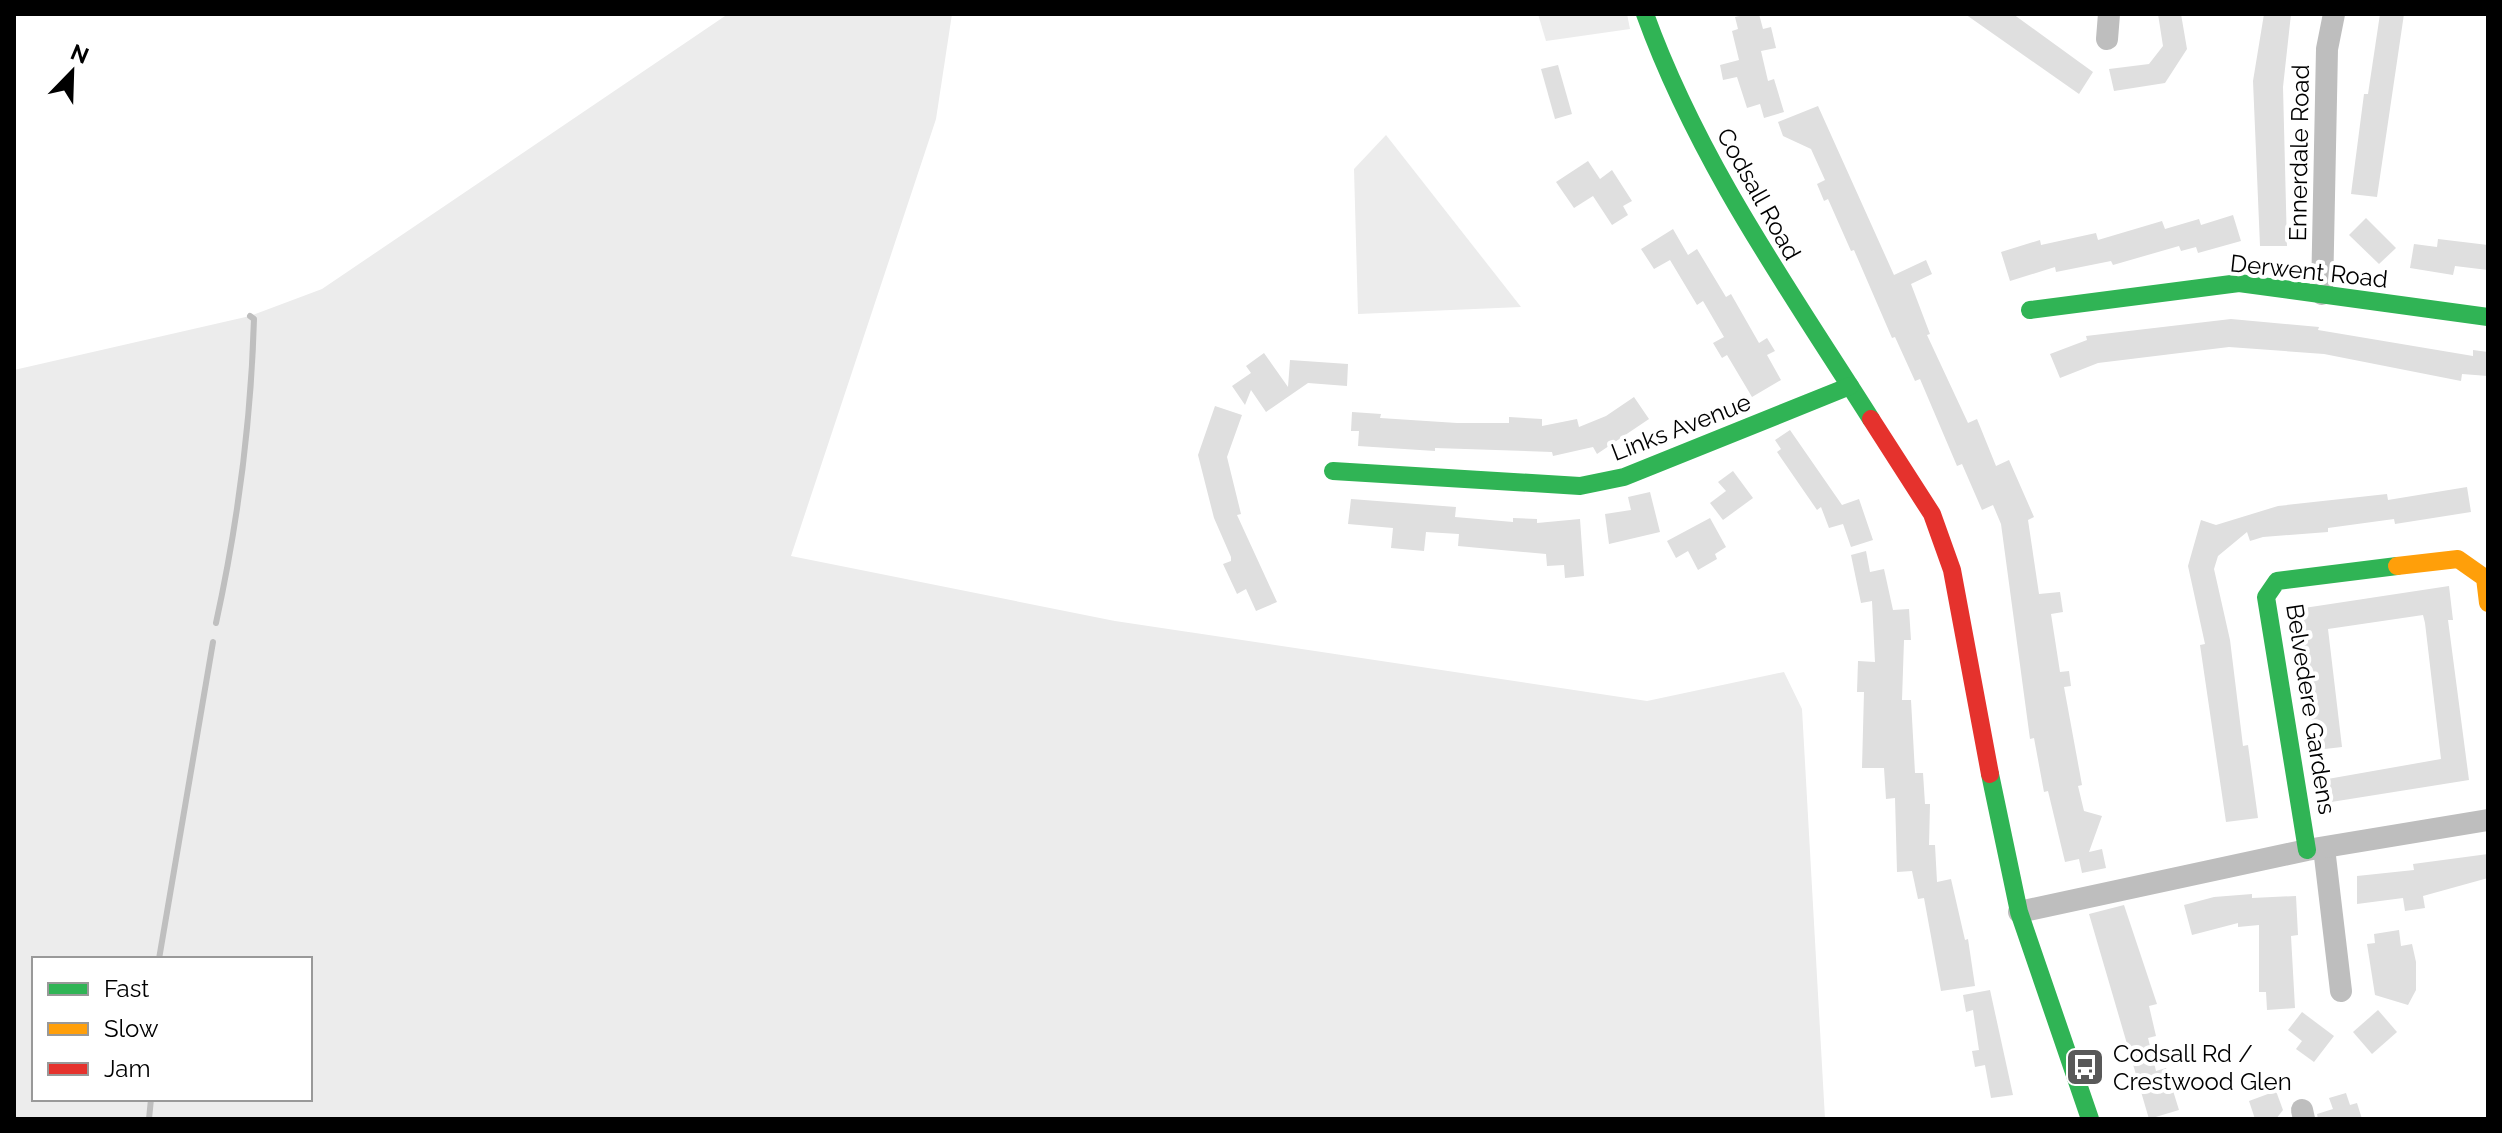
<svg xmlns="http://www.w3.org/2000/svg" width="2502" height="1133" viewBox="0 0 2502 1133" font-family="Raleway,sans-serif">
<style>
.green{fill:#ececec;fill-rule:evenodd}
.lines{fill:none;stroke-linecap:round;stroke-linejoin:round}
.stream{stroke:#bfbfbf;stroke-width:6}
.building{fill:#dfdfdf}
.street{stroke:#bebebe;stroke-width:22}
.fast{stroke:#30b455;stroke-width:18}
.slow{stroke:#ff9f0a;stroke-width:18}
.jam{stroke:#e5322d;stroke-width:18}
.labels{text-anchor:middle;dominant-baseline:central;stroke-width:8;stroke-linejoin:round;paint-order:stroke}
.street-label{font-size:24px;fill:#000;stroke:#fff}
.poi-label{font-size:24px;fill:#000;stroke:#fff;text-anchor:start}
</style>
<rect width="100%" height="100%" fill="#fff"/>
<!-- green -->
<g class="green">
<path d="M728,14H952L936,119L791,556L1115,621L1647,701L1784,672L1802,709L1825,1119H14V370L250,316L322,289ZM310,959V1099H34V959Z"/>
<path d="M1538,14H1627L1630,29L1546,41Z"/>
<path d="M1386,135L1521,307L1358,314L1354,169Z"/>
</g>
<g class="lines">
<!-- stream -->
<g class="stream">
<path d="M216,623C238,522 251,423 254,319L250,316"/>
<path d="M159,959L213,642"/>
<path d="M149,1119L151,1099"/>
</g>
</g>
<!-- building -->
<g class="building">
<path d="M1748,14H1759L1763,29L1771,27L1776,48L1761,51L1768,81L1774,79L1784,112L1764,118L1760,104L1747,108L1737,77L1723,80L1720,65L1739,60L1732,31L1738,29L1735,17Z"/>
<path d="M1965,14H2013L2093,72L2079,94Z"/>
<path d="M2158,14H2181L2187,49L2165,83L2114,91L2109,69L2149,64L2163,46Z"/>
<path d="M2264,14H2291L2283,87L2287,246H2260L2253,81Z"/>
<path d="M2380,14H2404L2377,197L2351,194L2364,94H2368Z"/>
<path d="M1558,65L1572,114L1555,119L1541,69Z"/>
<path d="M1818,106L1894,275L1926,260L1932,274L1911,284L1930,334L1927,335L1968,423L1977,419L1996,466L2009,460L2034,517L2028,520L2039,594L2060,592L2063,612L2051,614L2060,672L2069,671L2071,686L2064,687L2082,785L2078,786L2084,811L2102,816L2089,852L2102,849L2106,868L2082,873L2079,859L2065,862L2048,791L2044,792L2034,738L2030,739L2001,524L1993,505L1982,510L1962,464L1957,466L1920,379L1915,381L1895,337L1892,338L1854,250L1851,251L1828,199L1824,201L1817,184L1825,180L1811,149L1783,136L1778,122Z"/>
<path d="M1588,161L1600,179L1612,170L1632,201L1623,206L1628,215L1612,225L1593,196L1574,208L1556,182Z"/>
<path d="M2233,215L2241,241L2198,253L2196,247L2181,251L2179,246L2113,265L2111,261L2056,272L2055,267L2010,281L2001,252L2040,240L2041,245L2096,233L2098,240L2162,221L2165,229L2199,219L2201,225Z"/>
<path d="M2366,218L2396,248L2379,264L2349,235Z"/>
<path d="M1673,229L1688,255L1697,249L1726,297L1731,294L1759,343L1767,338L1775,351L1767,355L1781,380L1752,397L1727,355L1722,358L1713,343L1724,337L1703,301L1697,305L1670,260L1654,269L1641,249Z"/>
<path d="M2438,239L2488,245V270L2455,266L2453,275L2410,268L2414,244L2437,247Z"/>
<path d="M2231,319L2319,327L2318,330L2473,356V350L2488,352V376L2462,374L2461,381L2324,354L2229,347L2098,363L2060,378L2050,354L2087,340L2086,336Z"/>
<path d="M1264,353L1288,387L1290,360L1348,364L1347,386L1308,383L1266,412L1251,390L1245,405L1232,386L1251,373L1246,366Z"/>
<path d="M1634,397L1649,419L1597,454L1593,447L1553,456L1552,452L1435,448V451L1358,446L1359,431H1351L1352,412L1381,414L1380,418L1457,423H1509V417L1542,419V426L1577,419L1579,427L1606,416Z"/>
<path d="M1215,406L1242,415L1227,457L1241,514L1237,515L1277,602L1256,611L1246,589L1237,594L1223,564L1231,561V557L1214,518L1198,455Z"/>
<path d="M1790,430L1842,505L1859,499L1873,540L1851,547L1843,524L1829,528L1821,507L1817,510L1777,452L1781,449L1775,440Z"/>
<path d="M1733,471L1753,498L1723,520L1710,503L1726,491L1718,482Z"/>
<path d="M2467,487L2471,512L2395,524L2394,519L2328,528V532L2263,537L2250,541L2247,532L2218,556L2214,569L2230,640L2243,746L2248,745L2258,818L2226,822L2200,645L2205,644L2188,566L2201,520L2216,525L2278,506L2387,494L2388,500Z"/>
<path d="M1650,492L1660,532L1609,544L1605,514L1631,510L1628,497Z"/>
<path d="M1351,499L1456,507L1455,517L1513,522V518L1537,519V523L1580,519L1584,576L1565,578L1564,565L1547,566L1546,554L1458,546L1459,534L1426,532L1424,551L1391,548L1393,528L1348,524Z"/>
<path d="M1710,518L1726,547L1715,554L1717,559L1698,570L1688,551L1676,558L1667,541Z"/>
<path d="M1866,551L1870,572L1884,569L1893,610L1909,609L1911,640H1904L1902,700H1911L1915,773H1923L1925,804H1930L1929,845H1935L1937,882L1951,879L1965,940L1968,939L1975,986L1941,991L1924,898L1918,899L1912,871L1897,872L1895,798L1886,799L1884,768H1862L1864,692H1857L1858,661L1875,662L1872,601L1861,603L1851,555Z"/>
<path d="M2449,586L2453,620H2448L2469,780L2325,803L2322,780L2441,759L2425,623L2423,615L2328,629L2342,747L2316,750L2297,619L2305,618L2304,608Z"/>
<path d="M2488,854V878L2423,896L2425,908L2405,911L2403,898L2357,904V876L2414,870L2413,864Z"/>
<path d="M2252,894V898L2296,896L2298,935L2291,936L2295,1008L2267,1010L2266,992H2259V925L2238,927V923L2192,935L2184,905L2214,897Z"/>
<path d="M2124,905L2157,1004L2149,1006L2156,1036L2148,1038L2156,1071L2166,1068L2179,1110L2149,1119L2089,914Z"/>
<path d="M2399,930L2401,946L2412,944L2416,962V990L2408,1005L2375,995L2367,944L2375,943L2374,934Z"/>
<path d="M1990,990L2013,1095L1991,1098L1985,1065L1975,1067L1972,1051L1979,1050L1973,1010L1966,1012L1963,995Z"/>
<path d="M2378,1010L2397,1032L2372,1054L2353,1032Z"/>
<path d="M2302,1012L2334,1036L2314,1062L2296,1049L2302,1041L2288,1030Z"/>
<path d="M2276,1091L2283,1110L2276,1119H2255L2249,1101Z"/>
<path d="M2346,1093L2350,1105L2357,1103L2362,1119H2318L2317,1114L2333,1109L2329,1098Z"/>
</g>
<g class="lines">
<!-- street -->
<g class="street">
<path d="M2107,39L2109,14"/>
<path d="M2322,294L2327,49L2334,14"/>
<path d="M2324,848L2341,991"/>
<path d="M2019,912L2307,850L2488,820"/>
<path d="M2302,1110L2304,1119"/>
</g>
<!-- fast -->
<g class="fast">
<path d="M1645,14C1698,161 1788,288 1871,419"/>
<path d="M2030,310L2239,283L2488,317"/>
<path d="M1333,471L1580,486L1624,477L1850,386"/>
<path d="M1990,774L2019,912L2090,1119"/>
<path d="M2307,850L2266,597L2277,581L2397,566"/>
</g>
<!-- slow -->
<path class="slow" d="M2397,566L2458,559L2485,578L2488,603"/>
<!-- jam -->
<path class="jam" d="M1871,419L1932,514L1952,570L1990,774"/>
</g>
<!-- icons -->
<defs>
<g id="bus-square" transform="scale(2)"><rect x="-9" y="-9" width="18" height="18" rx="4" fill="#595959" stroke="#fff"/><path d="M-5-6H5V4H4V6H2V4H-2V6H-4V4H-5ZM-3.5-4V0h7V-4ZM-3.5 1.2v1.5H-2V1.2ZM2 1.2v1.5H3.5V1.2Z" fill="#fff"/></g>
</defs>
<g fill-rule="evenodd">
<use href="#bus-square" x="2085" y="1067"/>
</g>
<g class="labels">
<!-- street labels -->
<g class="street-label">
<text transform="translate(2299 153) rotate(-89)">Ennerdale Road</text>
<text transform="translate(1759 194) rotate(61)">Codsall Road</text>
<text transform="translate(2309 271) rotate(6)">Derwent Road</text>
<text transform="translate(1681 427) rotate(-21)">Links Avenue</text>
<text transform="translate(2311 709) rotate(81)">Belvedere Gardens</text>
</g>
<!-- poi labels -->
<g class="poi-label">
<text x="2113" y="1053">Codsall Rd /<tspan x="2113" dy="28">Crestwood Glen</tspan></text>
</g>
</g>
<!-- border -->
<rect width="2502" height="1133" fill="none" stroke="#000000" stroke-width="32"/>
<!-- legend -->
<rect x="32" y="957" width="280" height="144" fill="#ffffff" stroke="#999999" stroke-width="2"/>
<rect x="48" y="983" width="40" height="12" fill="#30b455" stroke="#999999" stroke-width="2"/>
<text x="104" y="997" font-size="24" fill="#000000">Fast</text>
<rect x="48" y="1023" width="40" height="12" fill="#ff9f0a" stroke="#999999" stroke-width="2"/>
<text x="104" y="1037" font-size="24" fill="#000000">Slow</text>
<rect x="48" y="1063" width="40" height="12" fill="#e5322d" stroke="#999999" stroke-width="2"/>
<text x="104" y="1077" font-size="24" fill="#000000">Jam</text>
<!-- north arrow -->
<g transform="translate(72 72) rotate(23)" stroke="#ffffff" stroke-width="6" paint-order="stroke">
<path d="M0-6L14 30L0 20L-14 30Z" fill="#000000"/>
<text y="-12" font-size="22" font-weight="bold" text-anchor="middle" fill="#000000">N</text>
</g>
</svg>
